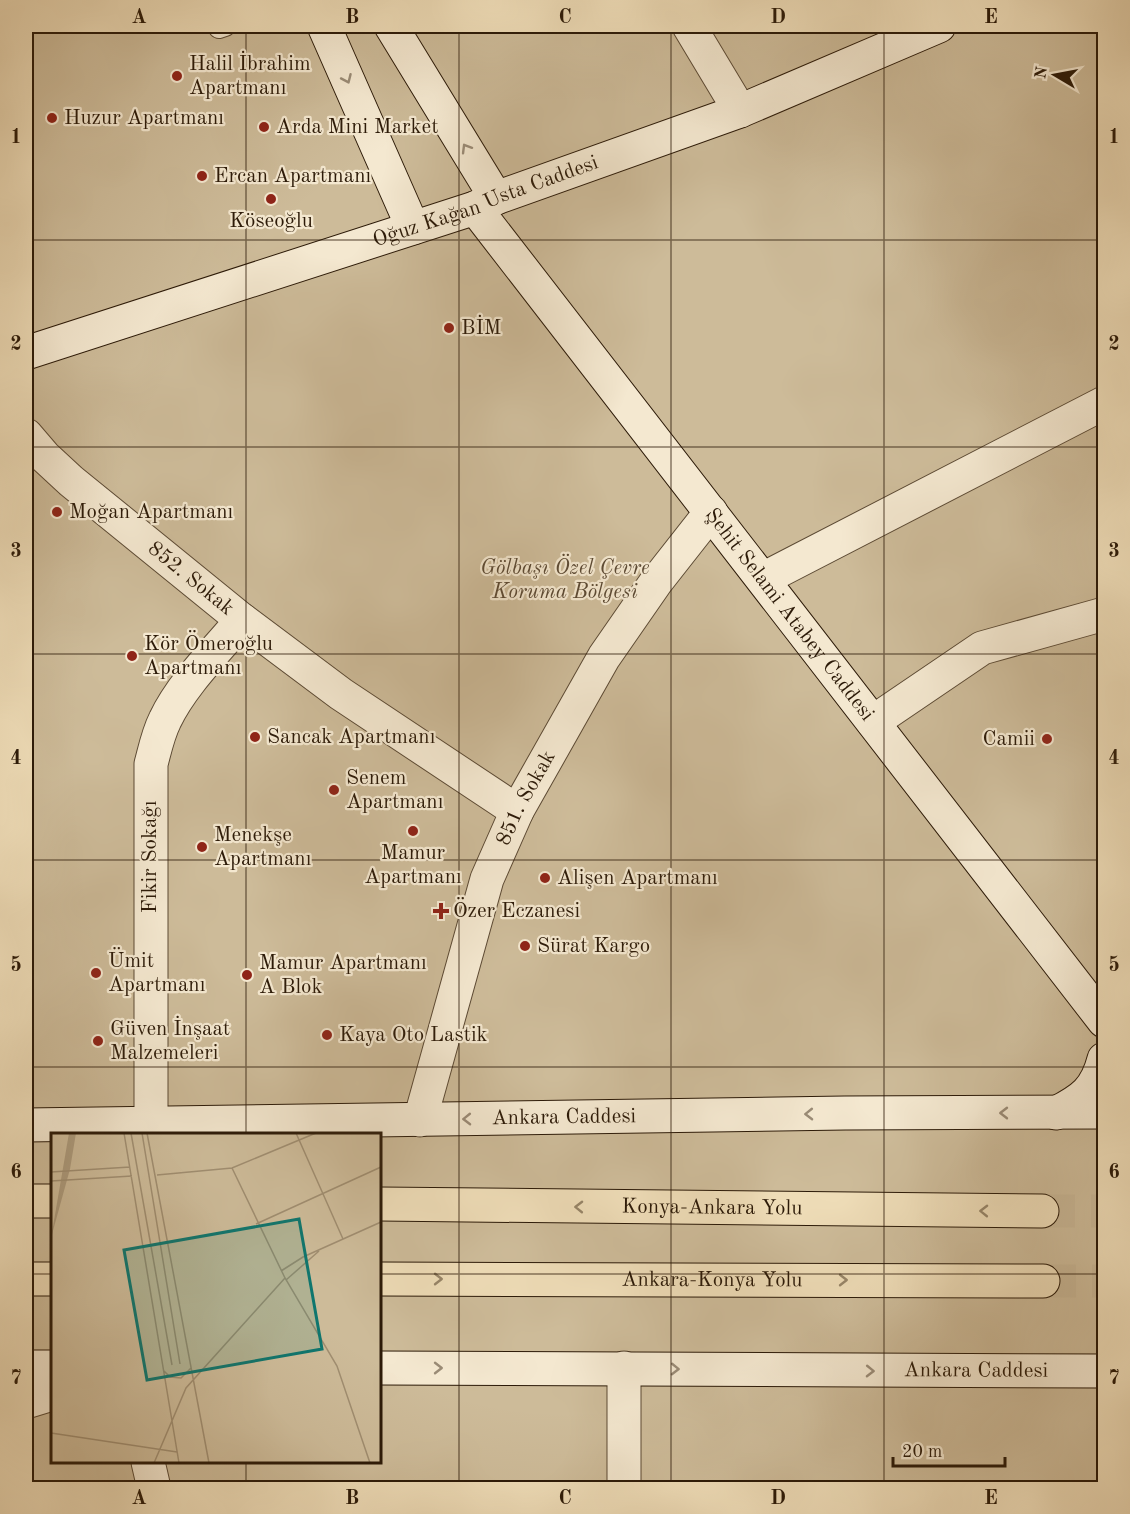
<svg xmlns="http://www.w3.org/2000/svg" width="1130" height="1514" viewBox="0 0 1130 1514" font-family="'Old Standard TT',serif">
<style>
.green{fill:#cdbb99;stroke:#7c6a50;stroke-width:1.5;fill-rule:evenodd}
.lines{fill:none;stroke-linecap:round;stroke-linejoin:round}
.highway-tunnel{stroke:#c7b594;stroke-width:33;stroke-dasharray:33 16;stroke-linecap:butt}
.lane-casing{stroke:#5c4a34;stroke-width:22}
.street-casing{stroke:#5c4a34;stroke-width:35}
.secondary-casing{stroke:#2c1a08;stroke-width:35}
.highway-casing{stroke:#2c1a08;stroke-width:35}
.lane{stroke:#f4e8d0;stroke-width:20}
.street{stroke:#f4e8d0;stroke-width:33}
.secondary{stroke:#f4e8d0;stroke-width:33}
.highway{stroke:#eedcb7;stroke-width:33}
.oneway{stroke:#9a8b76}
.oneway2{stroke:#978568}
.grid{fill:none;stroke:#2c1a08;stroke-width:1.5;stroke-opacity:0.55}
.poi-dot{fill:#8f2418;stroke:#f4e8d0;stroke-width:2}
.labels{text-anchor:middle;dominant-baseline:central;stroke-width:4.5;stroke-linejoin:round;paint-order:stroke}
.poi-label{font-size:21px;fill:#2c1a08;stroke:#f4e8d0;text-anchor:start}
.street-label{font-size:21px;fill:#2c1a08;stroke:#f4e8d0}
.park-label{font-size:21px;font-style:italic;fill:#5c4a34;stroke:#f4e8d0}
.inset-road{fill:none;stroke:#a08e71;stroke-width:1.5}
.view{fill:#0f766e;fill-opacity:0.15;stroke:#0f766e;stroke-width:3}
.inset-edge{fill:none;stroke:#2c1a08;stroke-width:3}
.neatline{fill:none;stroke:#2c1a08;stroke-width:2}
.grid-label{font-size:20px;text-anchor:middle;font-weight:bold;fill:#2c1a08}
</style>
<rect width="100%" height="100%" fill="#eedcb7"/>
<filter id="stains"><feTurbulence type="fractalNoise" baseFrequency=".00333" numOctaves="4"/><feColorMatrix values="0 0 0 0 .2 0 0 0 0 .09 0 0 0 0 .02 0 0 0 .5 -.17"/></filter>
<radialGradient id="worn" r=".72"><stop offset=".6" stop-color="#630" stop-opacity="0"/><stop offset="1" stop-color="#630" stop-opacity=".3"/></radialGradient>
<!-- green -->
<path class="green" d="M26,26H1104V1488H26ZM52,1134H380V1462H52Z"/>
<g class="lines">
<!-- highway-tunnel -->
<g class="highway-tunnel">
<path d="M1042,1211H1104"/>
<path d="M1043,1281H1104"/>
</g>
<!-- lane casing -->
<g class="lane-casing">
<path id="lane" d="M219,28L225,26"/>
</g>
<!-- street casing -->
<g class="street-casing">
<g id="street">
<path d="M689,26L740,111"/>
<path id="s1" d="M26,435L44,456L71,481L242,620L341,694L517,811"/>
<path d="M763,579L1104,403"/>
<path d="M873,722L982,648L1104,614"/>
<path id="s2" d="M420,1120L487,879L517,811L604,657L656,582L711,512"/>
<path d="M151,1124V764C155,749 158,734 165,720C182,684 217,650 242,620"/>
<path d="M26,1402L52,1394"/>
<path d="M148,1462L154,1488"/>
<path d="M624,1488V1368"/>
</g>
</g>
<!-- secondary casing -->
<g class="secondary-casing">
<g id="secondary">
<path d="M324,26L413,228"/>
<path d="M391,26L496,198"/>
<path id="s3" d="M475,208L1104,1021"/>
<path id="s4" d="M26,353L475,208L496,198L740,111L939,26"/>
<path d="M1056,1113C1083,1099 1096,1090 1104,1059"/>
<path id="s5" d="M26,1125L845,1113L1104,1112"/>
<path d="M26,1367H52"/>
<path id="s6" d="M380,1368L1104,1371"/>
</g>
</g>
<!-- highway casing -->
<g class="highway-casing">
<g id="highway">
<path d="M26,1201H52"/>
<path id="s7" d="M380,1204L1042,1211"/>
<path d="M26,1279H52"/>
<path id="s8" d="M380,1279L1043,1281"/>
</g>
</g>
<!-- lane -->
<use href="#lane" class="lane"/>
<!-- street -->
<use href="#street" class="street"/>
<!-- secondary -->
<use href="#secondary" class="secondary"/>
<!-- highway -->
<use href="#highway" class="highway"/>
</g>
<!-- one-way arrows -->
<defs><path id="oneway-chevron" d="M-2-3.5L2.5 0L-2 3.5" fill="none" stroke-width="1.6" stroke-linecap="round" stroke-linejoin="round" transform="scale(1.5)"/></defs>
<g class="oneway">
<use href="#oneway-chevron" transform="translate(347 79) rotate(66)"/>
<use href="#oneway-chevron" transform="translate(466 148) rotate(-121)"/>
<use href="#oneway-chevron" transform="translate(1004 1113) rotate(180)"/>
<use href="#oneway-chevron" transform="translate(809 1114) rotate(179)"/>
<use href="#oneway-chevron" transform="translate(467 1119) rotate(179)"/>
<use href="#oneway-chevron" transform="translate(438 1368)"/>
<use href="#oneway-chevron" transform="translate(675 1369) rotate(1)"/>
<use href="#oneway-chevron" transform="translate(870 1371) rotate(1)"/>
</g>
<g class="oneway2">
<use href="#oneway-chevron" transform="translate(579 1207) rotate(-179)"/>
<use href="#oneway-chevron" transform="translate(984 1211) rotate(-179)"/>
<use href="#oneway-chevron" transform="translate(438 1279)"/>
<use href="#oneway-chevron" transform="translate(843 1280)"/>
</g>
<!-- grid -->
<path class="grid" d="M246,26V1134M459,26V1488M671,26V1488M884,26V1488M26,240H1104M26,447H1104M26,654H1104M26,860H1104M26,1067H1104M26,1274H52M380,1274H1104M246,1462V1488"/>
<!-- markers -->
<g class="poi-dot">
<circle cx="177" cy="76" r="6"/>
<circle cx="52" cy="118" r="6"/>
<circle cx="264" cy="127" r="6"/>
<circle cx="202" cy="176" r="6"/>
<circle cx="271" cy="199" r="6"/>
<circle cx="449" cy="328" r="6"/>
<circle cx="57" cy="512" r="6"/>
<circle cx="132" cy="656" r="6"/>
<circle cx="255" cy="737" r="6"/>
<circle cx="1047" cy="739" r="6"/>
<circle cx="334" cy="790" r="6"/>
<circle cx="413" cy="831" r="6"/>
<circle cx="202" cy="847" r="6"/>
<circle cx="545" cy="878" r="6"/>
<path d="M438 902h6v6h6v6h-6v6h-6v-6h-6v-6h6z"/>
<circle cx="525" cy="946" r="6"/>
<circle cx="96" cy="973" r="6"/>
<circle cx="247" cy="975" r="6"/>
<circle cx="327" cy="1035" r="6"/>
<circle cx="98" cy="1041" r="6"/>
</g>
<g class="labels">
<!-- poi labels -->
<g class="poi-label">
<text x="189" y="64">Halil İbrahim<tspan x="189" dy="24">Apartmanı</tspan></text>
<text x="64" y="118">Huzur Apartmanı</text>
<text x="276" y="127">Arda Mini Market</text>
<text x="214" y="176">Ercan Apartmanı</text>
<text x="271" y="221" text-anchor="middle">Köseoğlu</text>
<text x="461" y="328">BİM</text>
<text x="69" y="512">Moğan Apartmanı</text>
<text x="144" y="644">Kör Ömeroğlu<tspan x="144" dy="24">Apartmanı</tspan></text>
<text x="267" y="737">Sancak Apartmanı</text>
<text x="1035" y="739" text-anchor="end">Camii</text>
<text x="346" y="778">Senem<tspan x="346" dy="24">Apartmanı</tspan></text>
<text x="214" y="835">Menekşe<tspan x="214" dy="24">Apartmanı</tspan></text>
<text x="413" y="853" text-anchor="middle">Mamur<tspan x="413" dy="24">Apartmanı</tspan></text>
<text x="557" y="878">Alişen Apartmanı</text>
<text x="453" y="911">Özer Eczanesi</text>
<text x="537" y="946">Sürat Kargo</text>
<text x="108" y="961">Ümit<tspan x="108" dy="24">Apartmanı</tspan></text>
<text x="259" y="963">Mamur Apartmanı<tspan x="259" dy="24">A Blok</tspan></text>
<text x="110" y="1029">Güven İnşaat<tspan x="110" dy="24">Malzemeleri</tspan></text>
<text x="339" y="1035">Kaya Oto Lastik</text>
</g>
<!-- street labels -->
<g class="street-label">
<text stroke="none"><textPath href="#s4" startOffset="484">Oğuz Kağan Usta Caddesi</textPath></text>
<text stroke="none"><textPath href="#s1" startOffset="219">852. Sokak</textPath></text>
<text stroke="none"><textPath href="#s3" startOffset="514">Şehit Selami Atabey Caddesi</textPath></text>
<text stroke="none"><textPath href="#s2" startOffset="340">851. Sokak</textPath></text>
<text transform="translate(150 857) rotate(-90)">Fikir Sokağı</text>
<text stroke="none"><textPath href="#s5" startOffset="538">Ankara Caddesi</textPath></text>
<text stroke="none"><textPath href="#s7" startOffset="332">Konya-Ankara Yolu</textPath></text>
<text stroke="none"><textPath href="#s8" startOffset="332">Ankara-Konya Yolu</textPath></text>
<text stroke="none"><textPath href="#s6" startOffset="596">Ankara Caddesi</textPath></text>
</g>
<!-- park labels -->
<g class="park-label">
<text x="565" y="568">Gölbaşı Özel Çevre<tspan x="565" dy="24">Koruma Bölgesi</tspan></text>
</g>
</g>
<!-- overview -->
<g transform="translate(51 1133)">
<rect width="330" height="330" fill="#eedcb7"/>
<path d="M0,0H330V330H0Z" fill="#cdbb99"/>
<path d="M18,0H25L19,36L0,105Z" fill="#ac9a7c"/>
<path class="inset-road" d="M73,0L128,330M80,0L121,232M91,0L129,231M96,0L158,330M245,0L292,106M181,35L234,145L286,233L319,330M0,39L79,34M106,42L181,35L265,0M0,48L81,43M205,91L330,34M230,138L252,124L330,89M235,147L268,118M113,238L119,244L130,245L140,235M0,300L126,319M103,330L135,255L234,145"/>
<path class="view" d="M248,86L271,216L96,247L73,117Z"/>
<rect width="330" height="330" class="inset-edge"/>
</g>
<!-- margin -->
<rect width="1130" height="1514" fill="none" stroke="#eedcb7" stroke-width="66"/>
<!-- north arrow -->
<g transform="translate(1055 75) rotate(280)" stroke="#f4e8d0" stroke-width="4.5" paint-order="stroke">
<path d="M0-4.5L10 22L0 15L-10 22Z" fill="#2c1a08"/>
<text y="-9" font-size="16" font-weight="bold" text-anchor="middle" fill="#2c1a08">N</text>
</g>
<!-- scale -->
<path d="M893 1457v9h112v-9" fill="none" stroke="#2c1a08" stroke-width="3"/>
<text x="902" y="1457" font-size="18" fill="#2c1a08" stroke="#f4e8d0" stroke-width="4.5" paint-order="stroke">20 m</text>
<rect x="33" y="33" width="1064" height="1448" class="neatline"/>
<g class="grid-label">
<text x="139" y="23">A</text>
<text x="352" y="23">B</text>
<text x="565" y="23">C</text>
<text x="778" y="23">D</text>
<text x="991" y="23">E</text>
<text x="16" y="143">1</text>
<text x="1114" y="143">1</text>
<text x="16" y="350">2</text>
<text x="1114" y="350">2</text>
<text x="16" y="557">3</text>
<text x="1114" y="557">3</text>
<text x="16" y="764">4</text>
<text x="1114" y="764">4</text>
<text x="16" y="971">5</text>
<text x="1114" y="971">5</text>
<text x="16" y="1178">6</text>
<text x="1114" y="1178">6</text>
<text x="16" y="1384">7</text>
<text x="1114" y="1384">7</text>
<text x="139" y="1504">A</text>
<text x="352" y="1504">B</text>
<text x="565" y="1504">C</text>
<text x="778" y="1504">D</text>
<text x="991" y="1504">E</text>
</g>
<rect width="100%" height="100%" filter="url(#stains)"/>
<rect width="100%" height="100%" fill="url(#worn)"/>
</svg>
